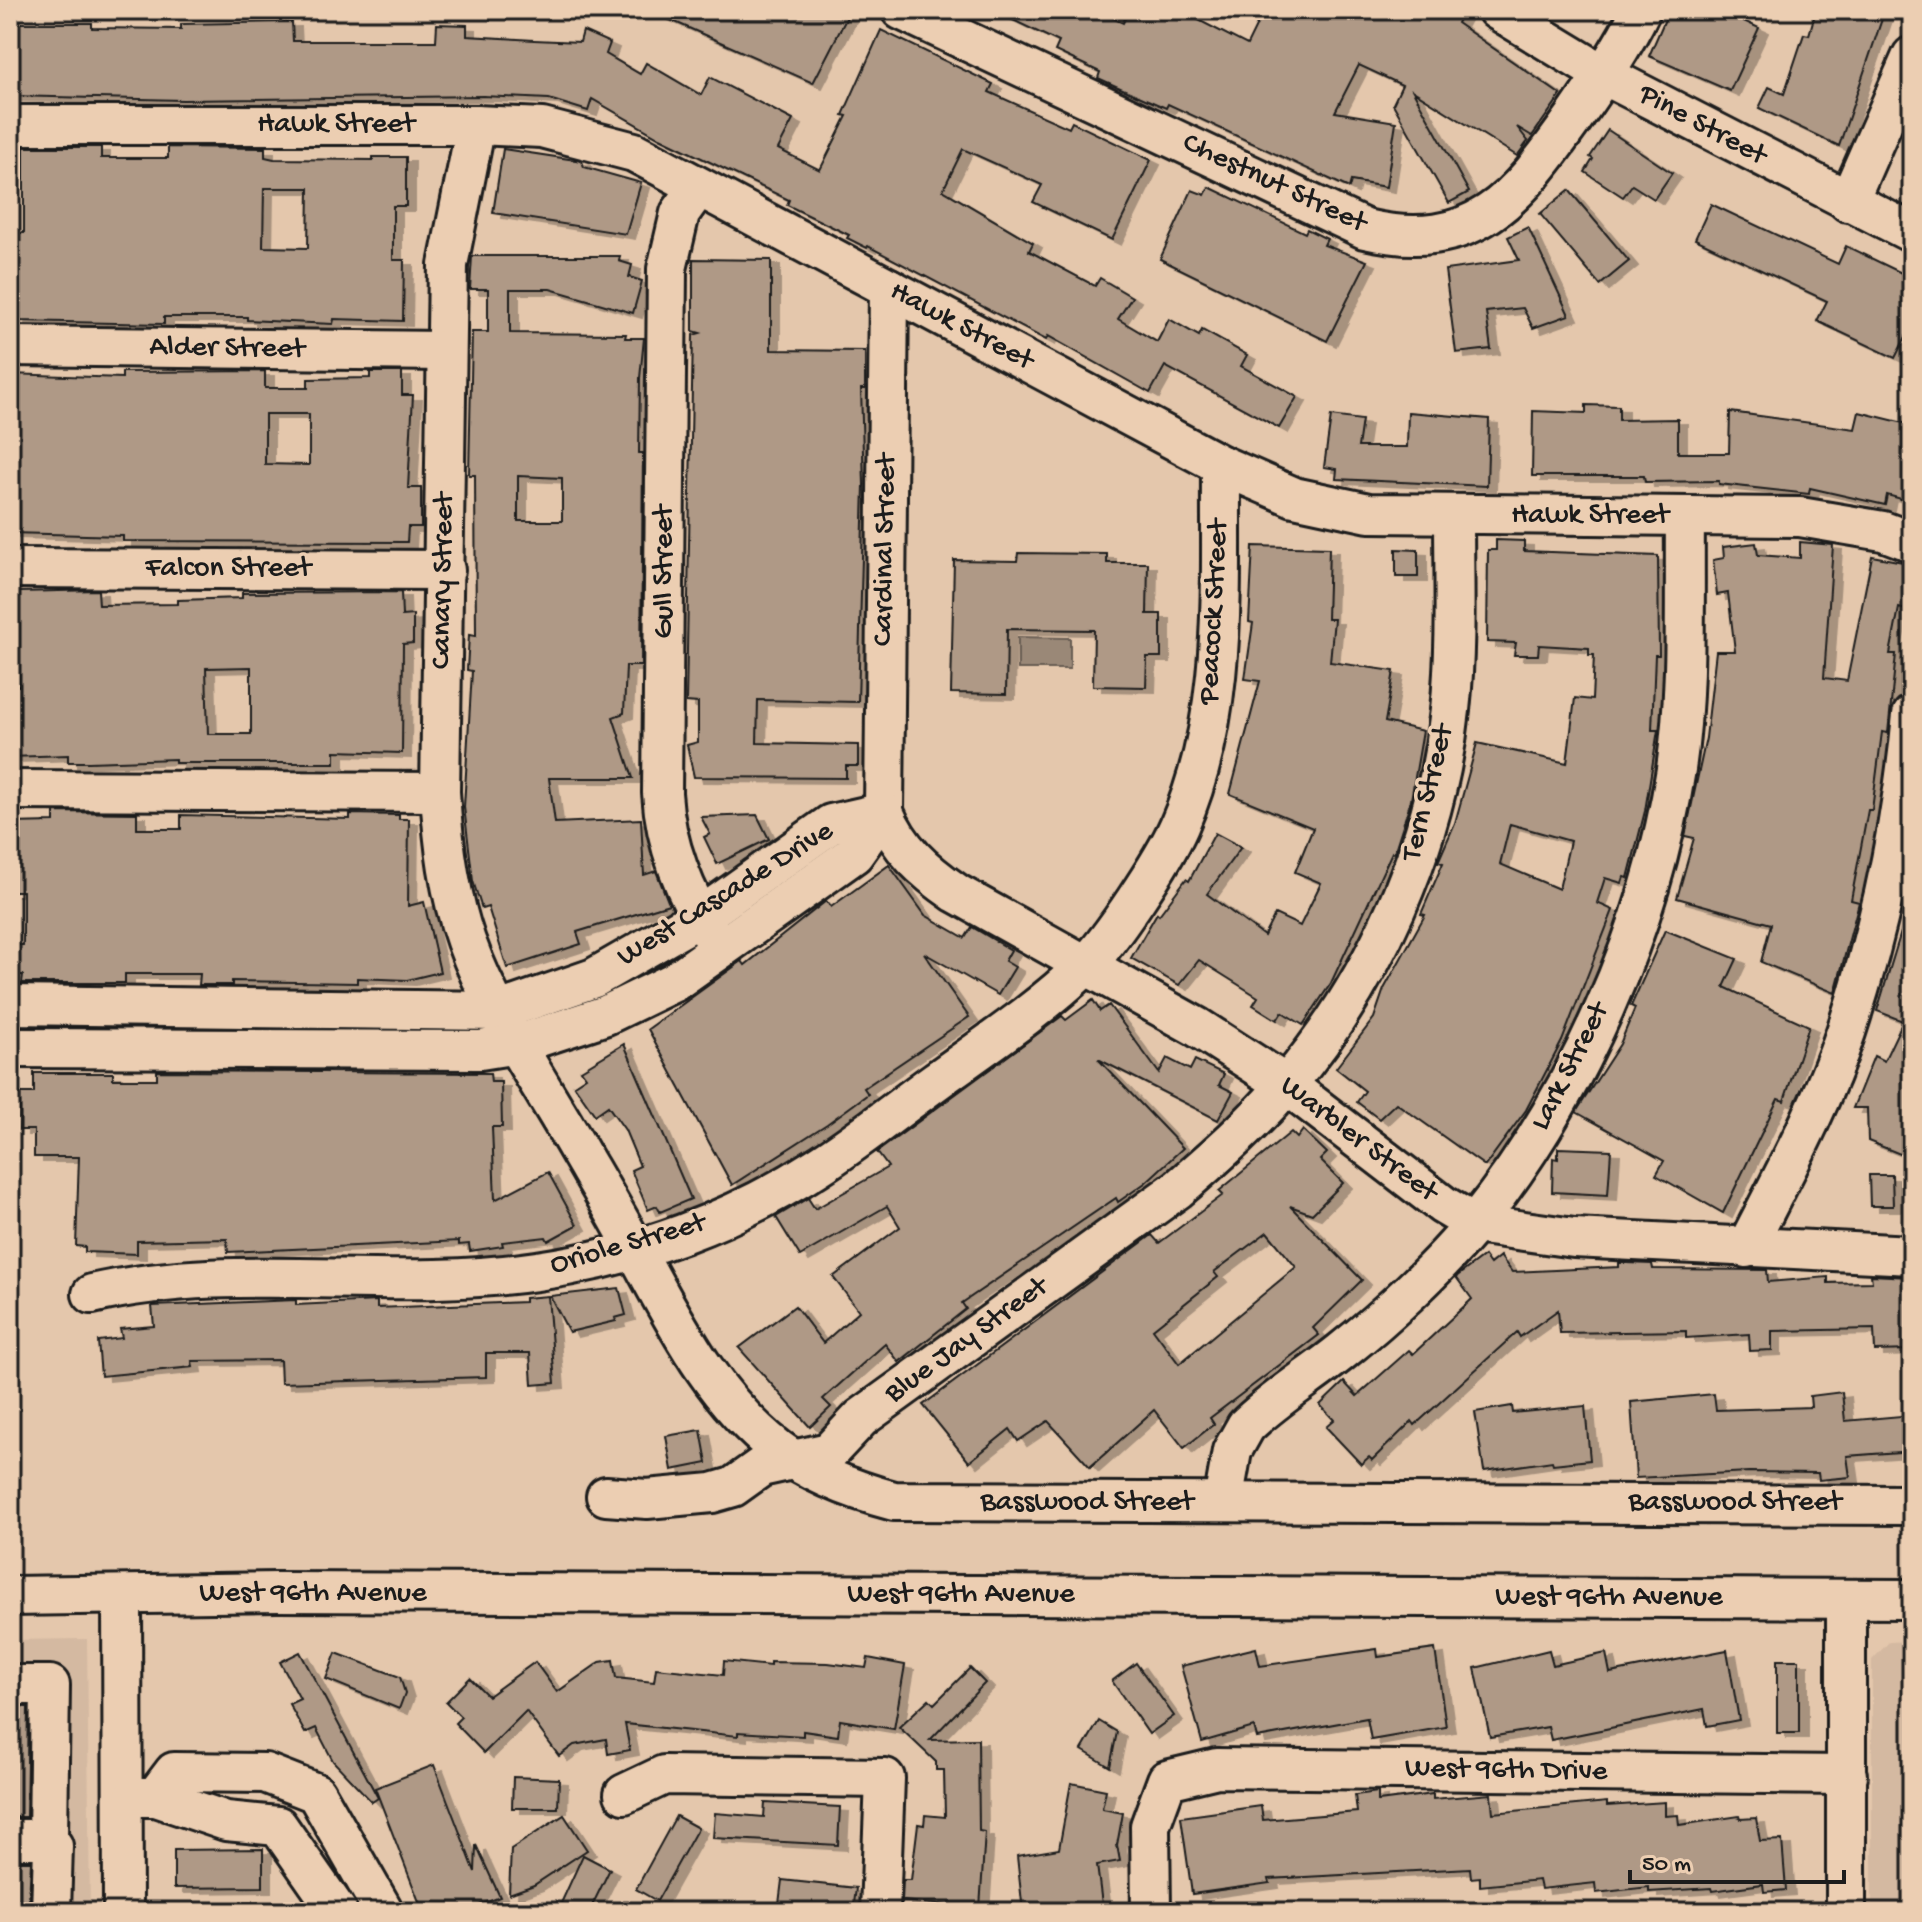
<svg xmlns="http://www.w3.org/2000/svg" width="1922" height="1922" viewBox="0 0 1922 1922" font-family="'Gochi Hand',sans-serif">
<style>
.built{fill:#d4b9a1}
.water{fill:#9a8877;stroke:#685d53;stroke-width:2}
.building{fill:#af9986;stroke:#1c1c1c;stroke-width:2;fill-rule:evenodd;filter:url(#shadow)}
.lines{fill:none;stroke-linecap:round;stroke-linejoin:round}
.minor-casing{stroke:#1c1c1c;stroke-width:44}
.minor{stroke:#ecceb2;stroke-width:38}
.labels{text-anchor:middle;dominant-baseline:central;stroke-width:7;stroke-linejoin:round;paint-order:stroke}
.street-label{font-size:30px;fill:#1c1c1c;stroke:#ecceb2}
</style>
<defs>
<filter id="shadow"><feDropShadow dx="9" dy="5" stdDeviation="0" flood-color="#0004"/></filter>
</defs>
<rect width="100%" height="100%" fill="#e4c7ac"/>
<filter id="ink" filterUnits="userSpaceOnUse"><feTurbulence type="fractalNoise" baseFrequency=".0125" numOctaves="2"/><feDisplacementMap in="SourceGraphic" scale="16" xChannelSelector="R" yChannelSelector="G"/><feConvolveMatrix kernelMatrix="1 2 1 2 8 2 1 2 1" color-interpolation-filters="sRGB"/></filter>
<g filter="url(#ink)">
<!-- built -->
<g class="built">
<path d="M87,1639L90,1912H10V1640Z"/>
<path d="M1912,1641V1912H1872V1660L1889,1642Z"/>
</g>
<!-- water -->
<path class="water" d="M1018,637L1070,638V669H1018Z"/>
<!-- building -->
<g class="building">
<path d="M648,10H831L847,17L813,83Z"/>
<path d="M992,10H1096L1123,23L1129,10H1179L1247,45L1264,10H1464L1457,23L1561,95L1532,136L1517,127L1528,141L1517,156L1413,91L1469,192L1449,203L1393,104L1402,85L1359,65L1335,112L1396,122L1386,187L1351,181L1349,188L1168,104L1166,108L1118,87L1098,78L1100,72L1055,51L1059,42Z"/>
<path d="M1669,10H1720L1759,28L1730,91L1649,56Z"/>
<path d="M1816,10H1885L1839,146L1759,108L1769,87L1784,94L1804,34L1809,35Z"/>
<path d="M292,22L293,41H436L437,24L467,25V36L534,40L580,42L583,31L610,43L606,54L640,74L646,63L701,95L710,77L793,120L778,149L820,170L847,116L843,115L881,30L993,84L989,92L1069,128L1072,122L1151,160L1112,240L1033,202L1042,185L963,149L943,190L1033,243L1029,251L1095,286L1100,278L1132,297L1118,319L1157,342L1169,319L1199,336L1202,330L1247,355L1241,366L1297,397L1279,428L1165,366L1150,393L1048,336L1046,340L868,246L867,248L847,238L849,235L787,205L789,200L660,138L592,99L588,111L549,99L483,96L183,100L10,96V23H92V28L181,29V24Z"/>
<path d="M1608,130L1672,173L1654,199L1632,185L1623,197L1585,172L1593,159L1590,157Z"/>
<path d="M24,147H101V158H168V147L265,148V157L274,159L373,160V157H406V206H393V260H404L403,321L334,319L333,324L311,323L247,320V317H164V324L16,321L17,299H10V272H17L18,233H24ZM264,188H309L308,248L263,247Z"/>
<path d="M503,149L582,161L584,167L641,183L626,234L493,213Z"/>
<path d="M1209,187L1305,233L1307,229L1327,239L1324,245L1367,261L1327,341L1160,259L1192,190L1205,195Z"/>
<path d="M1569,190L1629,261L1600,285L1540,214Z"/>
<path d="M1711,204L1838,264L1846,246L1912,278V325L1895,358L1817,321L1827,301L1695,239Z"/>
<path d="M1528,227L1569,315L1533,328L1523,308L1486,312L1491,349L1456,353L1445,270L1519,260L1508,237Z"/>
<path d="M472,256H620L619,261L632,265L629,277L642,281L633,313L550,289H510V333L626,334L625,338H644L640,378L639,453H643L641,666H626L624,713L613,717L633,778H549L555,823L641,819L644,875L656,871L669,904L577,932L581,944L507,968L488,907L482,909L473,881L464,807L472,671L467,670L469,635L476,636L475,475H469L472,332H488V289H470ZM518,476L562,478V521H518Z"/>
<path d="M693,259L771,260V350L865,351V389H861L864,485L858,702L758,700L757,743L858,745V766H846V778L694,777L687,745L698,742V703L686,702L693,335L700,333L693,331Z"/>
<path d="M265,371V388H308V379L370,378V372H402V395H413L408,488H421V527H408L407,542L123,541V536L10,533V374L122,378V372ZM265,414H309V465L265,464Z"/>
<path d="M1586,405L1619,406V420L1678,419V453H1729L1730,412L1855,429L1859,412L1912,425V502L1887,495L1885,505L1810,488L1809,494L1719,484V481L1645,482L1644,476H1532L1533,411L1586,413Z"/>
<path d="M1408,412L1489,419L1487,486L1336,479L1337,469L1324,467L1331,416L1362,420L1358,447H1407Z"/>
<path d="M1496,540L1524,541V551L1658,556L1659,655H1655L1652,730H1658L1645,811L1628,878L1624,877L1622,883L1605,878L1597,903L1613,910L1562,1041L1526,1110L1485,1166L1396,1103L1379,1119L1357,1102L1365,1091L1336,1068L1374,1018L1384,989L1425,915L1421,914L1443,863L1438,862L1455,823L1477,743L1567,763L1575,698L1592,700L1594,655H1589V648L1539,645L1538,655H1514L1516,643L1487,642L1488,550H1496ZM1510,824L1570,841L1559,889L1500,864Z"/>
<path d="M1800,542L1833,545L1824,678L1847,681L1872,556L1908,563L1906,571L1912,572L1909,611L1899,608L1890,654H1896L1888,733L1882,732L1872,810H1868L1851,900L1859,902L1835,993L1761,962L1771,924L1677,898L1694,838L1685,836L1706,738L1716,651H1735L1728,593L1717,595L1713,560L1724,558L1723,547L1756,543L1758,555L1800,558Z"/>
<path d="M1253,546L1329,548L1327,619H1334L1330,662L1394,671L1385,722L1423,731L1411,800L1394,853L1392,852L1331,983L1303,1025L1282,1012L1277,1020L1253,1005L1258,997L1199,960L1179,985L1131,958L1157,913L1159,915L1186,879L1189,881L1215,833L1241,847L1207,894L1264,936L1275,914L1300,926L1321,883L1295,872L1313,828L1230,794L1260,681L1245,679L1253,623L1249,622Z"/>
<path d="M1396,549L1418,550V577H1396Z"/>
<path d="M1018,553L1107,554V563H1148L1147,614H1161V657H1147L1146,687L1093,686L1094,630L1007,629L1006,694L951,693L954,560L1017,561Z"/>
<path d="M98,590L99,605L178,604V600L242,598V593L401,592L402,616L413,615V643L403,644L402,753L335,751V763H175V759L89,762H68V755L10,757L13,686H19V592ZM251,667V734H208L206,668Z"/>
<path d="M54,812L137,813V829H181V815L350,819V814L399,815V819H409L408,906L424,902L440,972L407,980L357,978V983L232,981V985H199L200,974H125V983H22L23,975H13V945H23V891H10V823L54,822Z"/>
<path d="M757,815L769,839L717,864L704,837L710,834L701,817Z"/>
<path d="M889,865L925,915L965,938L972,927L1011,950L1005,961L1015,967L998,995L924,953L969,1017L864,1088L868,1094L827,1124L732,1185L648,1029L742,961L745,965L826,901L831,907Z"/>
<path d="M1904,922L1912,923V1139L1905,1156L1868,1141L1867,1108H1853L1874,1056L1884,1061L1903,1021L1877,1011Z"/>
<path d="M1665,930L1737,959L1724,987L1809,1026L1784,1101L1778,1099L1723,1213L1656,1175L1664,1161L1576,1112L1620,1044L1635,1008L1631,1006Z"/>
<path d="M1093,1000L1100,1011L1109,1005L1159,1073L1167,1058L1190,1070L1195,1060L1224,1074L1219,1085L1233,1092L1218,1120L1098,1059L1183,1148L1145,1183L1118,1202L1116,1198L962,1303L966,1309L899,1362L885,1344L823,1399L831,1407L810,1427L739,1348L795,1306L823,1343L859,1311L833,1277L900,1227L887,1206L800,1256L776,1217L808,1198L815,1209L888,1167L877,1152L1062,1016L1066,1020Z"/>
<path d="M624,1044L691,1199L660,1212L657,1206L648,1210L631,1170L640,1166L625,1130L608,1106L595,1115L574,1085L586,1077L581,1070Z"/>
<path d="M157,1071L490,1073L491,1082H501L502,1127H492L495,1200L548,1172L577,1225L548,1241L546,1237L502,1242L503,1246L470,1251L469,1244L459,1245V1241L228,1252L227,1239L137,1241V1254L85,1252V1247L76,1246L79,1157H34V1130H19L20,1093H34V1073H113V1079H157Z"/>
<path d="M1303,1130L1327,1153L1320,1160L1343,1183L1312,1214L1290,1206L1362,1280L1313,1328L1319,1335L1210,1418L1214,1424L1184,1448L1154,1410L1090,1467L1048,1421L1018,1441L1010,1429L969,1462L923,1405L1152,1235L1159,1243L1223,1195L1219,1191L1291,1132L1297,1138ZM1267,1232L1296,1267L1179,1364L1153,1329L1218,1277L1214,1272Z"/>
<path d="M1558,1148L1611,1150L1608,1195L1552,1192L1553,1158L1558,1159Z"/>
<path d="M1869,1175H1892L1893,1206H1870Z"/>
<path d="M1484,1256L1490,1264L1500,1256L1512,1272L1619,1267V1263H1627L1652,1264L1653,1269L1767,1270L1768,1282L1828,1277V1283L1872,1282L1871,1275L1910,1277L1912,1350L1875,1351L1874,1329L1772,1331V1350L1750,1351L1749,1334L1686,1338V1331L1560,1333L1558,1310L1520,1337L1517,1332L1415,1425L1412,1421L1372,1460L1369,1457L1361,1464L1326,1427L1334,1420L1320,1405L1344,1382L1357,1396L1409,1350L1413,1354L1472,1299L1456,1277Z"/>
<path d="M619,1288L626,1315L615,1318L616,1321L569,1332L550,1296Z"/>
<path d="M548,1296L555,1383L532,1385L530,1353H486V1377L281,1383L280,1360L192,1361L193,1367L101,1376L98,1341L122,1338L120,1329L154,1326L152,1306L296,1300V1305L377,1301V1308L525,1302V1298Z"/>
<path d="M1842,1392L1845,1421L1912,1415V1451L1847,1456L1850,1477L1819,1480L1818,1473L1749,1472L1636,1478L1631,1402L1714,1394L1716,1410L1811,1407L1810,1396Z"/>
<path d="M1512,1406L1513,1413L1585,1406L1590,1460L1553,1464L1552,1461L1484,1471L1475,1412Z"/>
<path d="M701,1430L707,1463L672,1470L666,1436Z"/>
<path d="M1256,1648L1260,1666L1377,1649L1378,1657L1435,1649L1446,1727L1371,1740L1367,1718L1257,1738L1254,1727L1202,1742L1181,1666Z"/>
<path d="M1549,1650L1553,1665L1606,1653L1610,1673L1727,1650L1739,1720L1707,1726L1704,1709L1551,1740L1548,1727L1490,1737L1475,1668Z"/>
<path d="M300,1652L378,1798L372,1802L333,1761L316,1728L305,1733L289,1704L300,1699L280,1662Z"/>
<path d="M336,1653L400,1677L405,1693L399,1709L326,1679Z"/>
<path d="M868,1658L905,1665L894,1729L840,1720L838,1736L803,1731V1736L738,1732V1736L625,1724L630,1750L608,1754L606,1739L574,1745L559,1756L526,1711L484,1753L455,1723L461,1717L446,1702L470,1678L488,1696L535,1662L557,1692L600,1662L613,1660L616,1678L654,1682L656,1668L723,1675L724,1661L770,1666V1662L828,1663L866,1668Z"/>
<rect x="1777" y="1660" width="22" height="73"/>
<path d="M1136,1663L1174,1716L1149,1734L1112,1681Z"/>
<path d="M970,1668L985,1683L930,1740L978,1739L979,1831L985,1832L980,1908L902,1901L903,1880H911L918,1824L924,1825L925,1815L945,1817L944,1770H936V1762L899,1727L929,1699L934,1704Z"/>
<path d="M10,1707H28L26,1817H10Z"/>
<path d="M1099,1721L1117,1732L1110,1767L1082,1750Z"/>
<path d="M434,1765L475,1872L476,1845L500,1897L462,1912H423L375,1788Z"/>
<path d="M513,1777L559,1779L558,1808H512Z"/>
<path d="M1071,1783L1106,1790L1102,1809L1123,1813L1117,1845L1120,1861L1097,1865L1103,1912H1023L1017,1856L1059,1849Z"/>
<path d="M1378,1792V1801L1433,1794V1799L1491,1794L1493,1813L1607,1802V1806L1665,1802V1816L1678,1815L1679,1825L1739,1816L1740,1819L1756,1818L1760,1841L1782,1840L1786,1890L1764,1892L1763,1884L1712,1891L1711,1888L1649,1892V1887L1596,1893L1595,1883L1541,1889L1539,1880L1480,1886V1877L1471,1878L1470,1868L1269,1879L1270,1883L1192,1894L1181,1817L1261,1806L1263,1820L1357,1812L1355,1795Z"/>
<path d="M765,1803L840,1807L838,1845L713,1838L715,1813L764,1817Z"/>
<path d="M564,1815L587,1850L534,1885L509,1894L511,1849Z"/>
<path d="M676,1816L698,1828L657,1901L636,1889Z"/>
<path d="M263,1849V1887L174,1888V1850Z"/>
<path d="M583,1855L610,1869L589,1912H557Z"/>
<path d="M10,1861H31L29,1902H10Z"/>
<path d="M782,1880L856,1888L853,1912H778Z"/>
</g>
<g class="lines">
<!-- minor casing -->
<g class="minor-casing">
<g id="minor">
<path d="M901,10L1365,229C1474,254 1516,199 1573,119C1598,83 1622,49 1641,10"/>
<path d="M1497,10L1604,75L1912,233"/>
<path d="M10,125H476L542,128L634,152L1221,465L1294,497L1369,513L1800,517L1883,531L1912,542"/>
<path d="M476,125L448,265L440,792C443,842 449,893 466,941C493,1016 542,1085 581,1154C599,1185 618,1217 635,1249C675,1322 711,1397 778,1449C812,1475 853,1490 894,1501L1912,1505"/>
<path d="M698,188L680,213L667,269L662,793C665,844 685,895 713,937"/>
<path d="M1848,202L1912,56"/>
<path d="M889,288L884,812C899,849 924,871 956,893L1197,1027L1287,1085L1443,1205L1475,1224L1574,1238L1912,1255"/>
<path d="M10,346L445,351"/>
<path d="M10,568L445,570"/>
<path d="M10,790L440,792"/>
<path d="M10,1005L499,1011L594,978L700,917L831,824L884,812"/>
<path d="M10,1048L480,1050L518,1044L606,1015L674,982L854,854L884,812"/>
<path d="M1746,1248C1782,1177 1821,1107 1846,1032C1880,928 1902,823 1912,715"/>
<path d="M92,1294C237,1260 389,1293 537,1271C635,1257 734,1221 817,1167C858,1141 896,1110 936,1081C986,1045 1039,1010 1084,967C1110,942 1164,860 1179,826C1229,712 1220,586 1221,465"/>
<path d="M606,1496L647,1499L712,1493L733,1487L761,1467L829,1452L861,1418L1178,1189C1216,1156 1255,1122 1287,1084C1374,982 1436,844 1450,710C1457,646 1454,580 1454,516"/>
<path d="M1223,1502L1232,1451L1246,1426C1275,1398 1310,1377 1341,1352C1385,1317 1441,1266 1476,1222C1576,1099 1652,926 1676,769C1688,686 1684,599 1685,516"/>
<path d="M10,1596L277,1592L1912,1599"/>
<path d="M122,1596L123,1912"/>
<path d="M1846,1599V1912"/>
<path d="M10,1685H50L48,1839"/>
<path d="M624,1794L664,1775L885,1778L880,1912"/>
<path d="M134,1797H155L226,1821L278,1826L338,1912"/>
<path d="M155,1797L174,1772L265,1773L316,1793L384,1912"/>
<path d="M10,1839H48L53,1846L51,1912"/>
<path d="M1151,1912L1150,1826L1167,1780L1217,1768L1847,1775"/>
</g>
</g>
<!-- minor -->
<use href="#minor" class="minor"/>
</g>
</g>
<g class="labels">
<!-- street labels -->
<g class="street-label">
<text x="336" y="125">Hawk Street</text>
<text transform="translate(1702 126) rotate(28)">Pine Street</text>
<text transform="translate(1274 184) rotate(25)">Chestnut Street</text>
<text transform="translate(961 327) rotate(28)">Hawk Street</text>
<text transform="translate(227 349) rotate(1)">Alder Street</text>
<text x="1590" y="516">Hawk Street</text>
<text transform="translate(886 550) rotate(-89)">Cardinal Street</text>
<text x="228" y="569">Falcon Street</text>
<text transform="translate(665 572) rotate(-90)">Gull Street</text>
<text transform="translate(444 581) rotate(-89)">Canary Street</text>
<text transform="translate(1215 612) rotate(-87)">Peacock Street</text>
<text transform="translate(1429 793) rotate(-76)">Tern Street</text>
<text transform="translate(726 895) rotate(-32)">West Cascade Drive</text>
<text transform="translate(1571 1067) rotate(-63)">Lark Street</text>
<text transform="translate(1358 1140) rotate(37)">Warbler Street</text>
<text transform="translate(628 1245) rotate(-16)">Oriole Street</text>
<text transform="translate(967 1341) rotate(-36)">Blue Jay Street</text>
<text x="1087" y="1503">Basswood Street</text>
<text x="1735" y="1503">Basswood Street</text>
<text x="313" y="1594">West 96th Avenue</text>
<text x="961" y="1595">West 96th Avenue</text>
<text x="1609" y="1598">West 96th Avenue</text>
<text transform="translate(1506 1771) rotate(1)">West 96th Drive</text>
</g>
</g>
<!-- margin -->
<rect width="1922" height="1922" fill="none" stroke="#ecceb2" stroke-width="40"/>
<rect x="20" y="20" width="1882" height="1882" fill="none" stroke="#1c1c1c" stroke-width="3" filter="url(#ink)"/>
<!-- scale -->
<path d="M1630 1870v12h214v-12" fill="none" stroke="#1c1c1c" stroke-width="4"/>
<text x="1642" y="1870" font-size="24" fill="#1c1c1c" stroke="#ecceb2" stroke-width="6" paint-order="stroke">50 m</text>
</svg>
